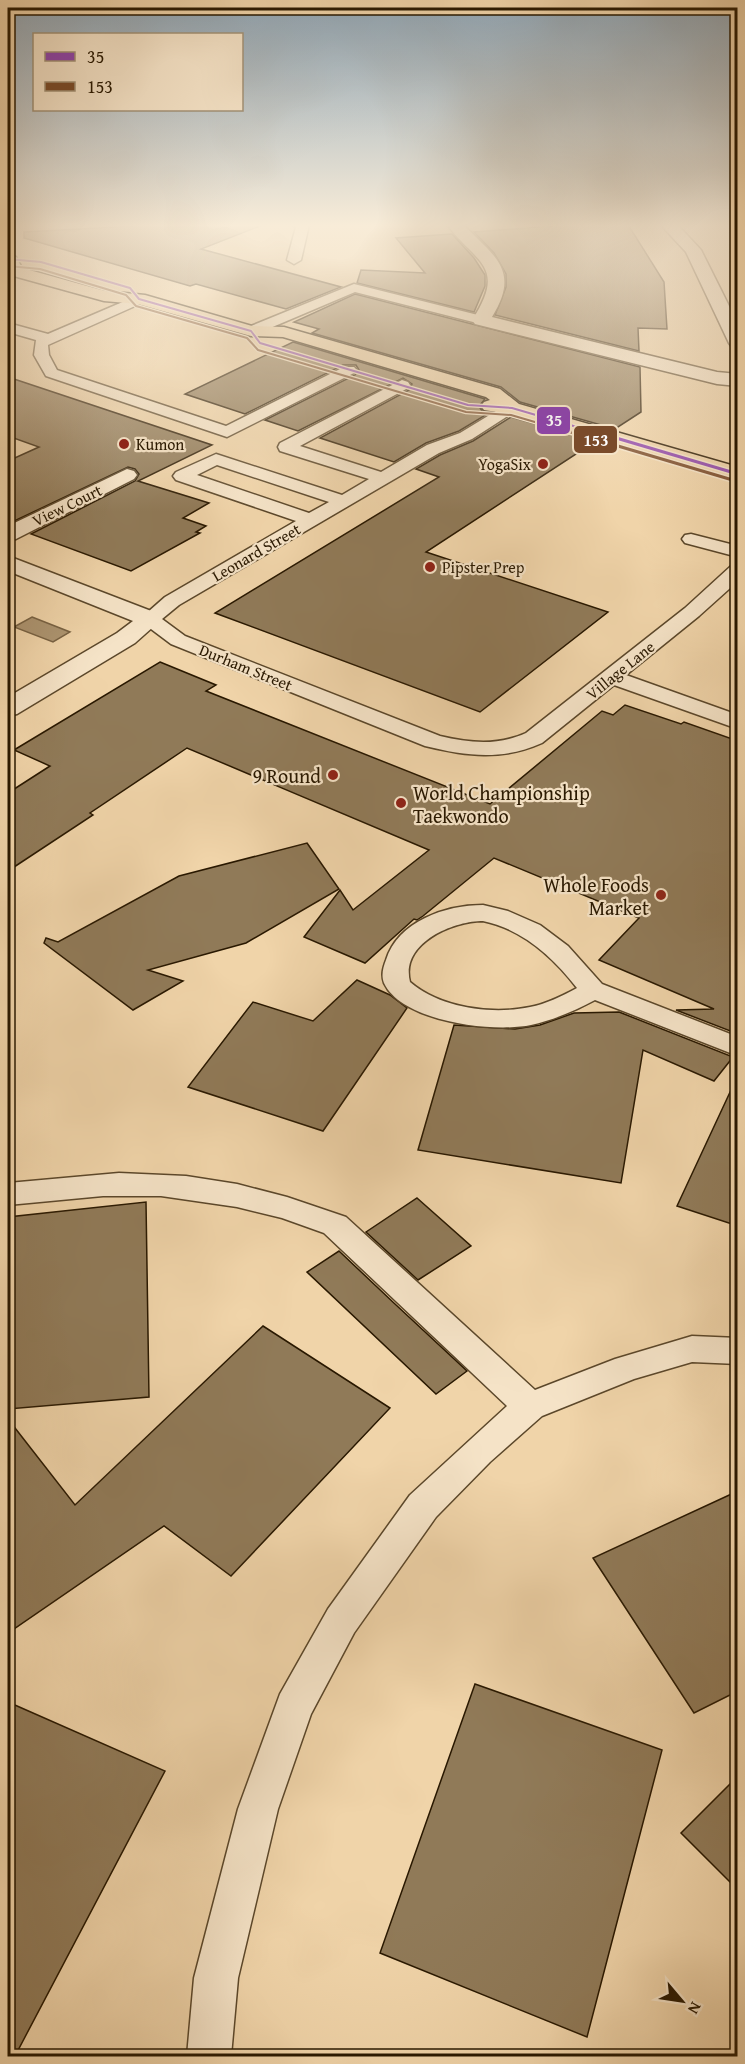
<svg xmlns="http://www.w3.org/2000/svg" width="745" height="2064" viewBox="0 0 745 2064" font-family="'Gentium Book Plus',serif">
<style>
.water{fill:#ac9470;stroke:#786243;stroke-width:1.5}
.building{fill:#907a58;stroke:#291800;stroke-width:1.5}
.lines{fill:none;stroke-linecap:round;stroke-linejoin:round}
.lane-casing{stroke:#5b472a;stroke-width:3}
.street-casing{stroke:#5b472a;stroke-width:3}
.primary-casing{stroke:#291800;stroke-width:3}
.lane{fill:#f5e3c7;fill-rule:evenodd}
.street{fill:#f5e3c7;fill-rule:evenodd}
.primary{fill:#f0d4a9;fill-rule:evenodd}
.bus-1-far1-casing{stroke:#f5e3c7;stroke-width:4.5}
.bus-1-casing{stroke:#f5e3c7;stroke-width:6}
.bus-2-far1-casing{stroke:#f5e3c7;stroke-width:4.5}
.bus-2-casing{stroke:#f5e3c7;stroke-width:6}
.bus-1-far1{stroke:#8e44ad;stroke-width:2}
.bus-1{stroke:#8e44ad;stroke-width:3}
.bus-2-far1{stroke:#7a4b2a;stroke-width:2}
.bus-2{stroke:#7a4b2a;stroke-width:3}
.poi-dot{fill:#8f2418;stroke:#f5e3c7;stroke-width:2}
.labels{text-anchor:middle;dominant-baseline:central;stroke-width:4.5;stroke-linejoin:round;paint-order:stroke}
.far-poi-label{font-size:16px;fill:#291800;stroke:#f5e3c7;text-anchor:start}
.far-street-label{font-size:16px;fill:#291800;stroke:#f5e3c7}
.poi-label{font-size:20px;fill:#291800;stroke:#f5e3c7;text-anchor:end}
.line-badge{stroke:#f5e3c7;stroke-width:2}
.badge-label{font-size:16px;text-anchor:middle;font-weight:bold;fill:#fff}
</style>
<rect width="100%" height="100%" fill="#f0d4a9"/>
<filter id="stains"><feTurbulence type="fractalNoise" baseFrequency=".00333" numOctaves="4"/><feColorMatrix values="0 0 0 0 .2 0 0 0 0 .09 0 0 0 0 .02 0 0 0 .5 -.17"/></filter>
<radialGradient id="worn" r=".72"><stop offset=".6" stop-color="#630" stop-opacity="0"/><stop offset="1" stop-color="#630" stop-opacity=".3"/></radialGradient>
<!-- water -->
<path class="water" d="M32,617L70,632L53,642L14,627Z"/>
<!-- building -->
<g class="building">
<path d="M161,223H260V226L201,249L341,287L286,309L196,284L190,286L24,238V232L154,225Z"/>
<path d="M593,223H627L664,282L667,329L638,328L639,351L495,315L506,287V274L494,253L474,232Z"/>
<path d="M452,234L474,258L485,275V286L474,312L357,283L361,270L425,273L396,238Z"/>
<path d="M355,294L640,367L641,412L615,429L520,402L501,387L312,333L319,329L294,322Z"/>
<path d="M293,342L485,399L479,406L482,411L489,413L459,431L426,443L394,462L320,438L409,390L412,384L403,378L298,431L265,420L355,375L359,370L356,365H343L245,414L185,394Z"/>
<path d="M8,377L212,445L138,481L209,503L183,518L206,526L196,532L200,533L131,571L31,534L135,481L139,474L135,469L128,467L8,524V461L39,447L8,436Z"/>
<path d="M511,417L596,441L426,552L608,612L480,712L215,613L439,477L416,469L440,455L473,441Z"/>
<path d="M160,662L216,685L206,691L490,804L602,711L613,715L625,705L681,724L684,722L738,741V1034L676,1010L714,1009L599,960L639,918L494,858L423,916L417,920L414,919L365,963L304,937L340,890L353,910L429,850L187,748L90,813L93,815L8,871V793L50,766L14,750Z"/>
<path d="M307,843L339,889L246,943L148,970L183,981L133,1010L44,943L46,938L58,942L179,876Z"/>
<path d="M357,980L390,995L407,1008L323,1131L188,1087L253,1002L313,1021Z"/>
<path d="M619,1012L733,1057L714,1081L643,1050L621,1183L418,1150L454,1025L515,1029L540,1025L574,1013Z"/>
<path d="M738,1075V1226L677,1206Z"/>
<path d="M417,1198L471,1246L418,1280L366,1232Z"/>
<path d="M146,1202L149,1397L8,1409V1217Z"/>
<path d="M339,1251L395,1304L467,1371L436,1394L307,1272Z"/>
<path d="M263,1326L390,1408L231,1576L164,1526L8,1633V1419L75,1505Z"/>
<path d="M738,1491V1691L694,1713L593,1558Z"/>
<path d="M475,1684L662,1750L587,2037L380,1953Z"/>
<path d="M8,1702L165,1771L15,2056H8Z"/>
<path d="M738,1776V1890L681,1833Z"/>
</g>
<g class="lines">
<!-- lane casing -->
<g class="lane-casing">
<g id="lane">
<path d="M287,223H308L309,225L301,260L294,264L287,260L296,227Z"/>
<path d="M354,284L486,317L488,320L481,324L355,292L256,334L251,335L244,331L246,328Z"/>
<path d="M139,295L144,296L146,299L144,302L48,345L49,355L57,370L226,426L344,367H354L357,370L354,373L227,437L46,376L34,355L36,340L8,332V323L48,334Z"/>
<path d="M402,380L408,382L410,385L408,388L300,446L381,472L427,445L460,433L506,405L512,403L520,408L472,439L439,453L179,605L162,619L185,636L440,736C470,743 497,746 526,733L685,608L731,566L738,564V581L699,616L626,675L738,715V729L614,685L542,743C502,761 466,756 425,746L171,644L143,623L140,619L165,597L296,521L176,480L173,476L176,472L216,454L342,495L369,479L280,451L278,447L280,443ZM217,465L329,502L309,513L197,475Z"/>
<path d="M691,534L738,546V557L685,543L682,539L685,535Z"/>
<path d="M483,905L508,911L540,925L568,946L602,984L738,1037V1056L595,1000C575,1011 553,1020 531,1025C494,1033 402,1022 384,983C381,975 383,968 386,960C398,921 446,905 483,905ZM483,921C522,929 553,957 577,988C562,996 546,1004 530,1007C492,1015 440,1008 410,982C400,943 453,921 483,921Z"/>
<path d="M119,1173L186,1176L237,1184L287,1197L346,1217L535,1390L615,1359L692,1336L738,1338V1364L692,1362L634,1379L542,1416L490,1462L436,1517L354,1633L311,1714L278,1809L238,1978L231,2056H187L194,1978L238,1809L280,1694L328,1609L410,1495L507,1406L324,1233L282,1218L237,1207L161,1196H103L8,1205V1183Z"/>
</g>
</g>
<!-- street casing -->
<g class="street-casing">
<g id="street">
<path d="M446,223H462C492,255 522,269 492,317L717,372L738,374V386L717,384L475,324L472,320C509,264 473,262 446,223Z"/>
<path d="M659,223H676L701,250L738,324V348L732,347L729,343L686,252Z"/>
<path d="M127,469L134,471L137,475L134,479L16,539L8,541V526Z"/>
<path d="M8,556L159,614L162,619L135,643L17,714L8,716V697L117,633L133,621L8,571Z"/>
</g>
</g>
<!-- primary casing -->
<g class="primary-casing">
<path id="primary" d="M10,255L16,257L22,268L105,291L145,295L252,326L284,327L500,389L519,404L738,467V480L510,414L484,410L481,406L484,402L490,400L486,397L283,337L251,336L138,304L104,301L10,275L8,271V256Z"/>
</g>
<!-- lane -->
<use href="#lane" class="lane"/>
<!-- street -->
<use href="#street" class="street"/>
<!-- primary -->
<use href="#primary" class="primary"/>
<!-- bus-1-far1 casing -->
<g class="bus-1-far1-casing">
<path id="bus-1-far1" d="M8,259L41,262L130,288L139,299L251,331L260,343L468,405L512,408L594,432"/>
</g>
<!-- bus-1 casing -->
<g class="bus-1-casing">
<path id="bus-1" d="M589,430L738,474"/>
</g>
<!-- bus-2-far1 casing -->
<g class="bus-2-far1-casing">
<path id="bus-2-far1" d="M8,266L40,269L126,295L136,306L247,338L258,350L466,412L511,415L569,432"/>
</g>
<!-- bus-2 casing -->
<g class="bus-2-casing">
<path id="bus-2" d="M564,430L736,481"/>
</g>
<!-- bus-1-far1 -->
<use href="#bus-1-far1" class="bus-1-far1"/>
<!-- bus-1 -->
<use href="#bus-1" class="bus-1"/>
<!-- bus-2-far1 -->
<use href="#bus-2-far1" class="bus-2-far1"/>
<!-- bus-2 -->
<use href="#bus-2" class="bus-2"/>
</g>
<!-- sky -->
<linearGradient id="sky" x2="0" y2="1"><stop stop-color="#90a7b8"/><stop offset="0.44" stop-color="#f8ecd8"/><stop offset="1" stop-color="#f8ecd8" stop-opacity="0"/></linearGradient>
<rect width="745" height="512" fill="url(#sky)"/>
<!-- markers -->
<g class="poi-dot">
<circle cx="124" cy="444" r="6"/>
<circle cx="543" cy="464" r="6"/>
<circle cx="430" cy="567" r="6"/>
<circle cx="333" cy="775" r="6"/>
<circle cx="401" cy="803" r="6"/>
<circle cx="661" cy="895" r="6"/>
</g>
<g class="labels">
<!-- far-poi labels -->
<g class="far-poi-label">
<text x="136" y="444">Kumon</text>
<text x="531" y="464" text-anchor="end">YogaSix</text>
<text x="442" y="567">Pipster Prep</text>
</g>
<!-- far-street labels -->
<g class="far-street-label">
<text transform="translate(67 505) rotate(-26)">View Court</text>
<text transform="translate(256 552) rotate(-30)">Leonard Street</text>
<text transform="translate(246 667) rotate(22)">Durham Street</text>
<text transform="translate(620 670) rotate(-39)">Village Lane</text>
</g>
<!-- poi labels -->
<g class="poi-label">
<text x="321" y="775">9 Round</text>
<text x="413" y="792" text-anchor="start">World Championship<tspan x="413" dy="23">Taekwondo</tspan></text>
<text x="649" y="884">Whole Foods<tspan x="649" dy="23">Market</tspan></text>
</g>
</g>
<g class="line-badge">
<rect x="536" y="406" width="35" height="29" rx="6" fill="#8e44ad"/>
<rect x="573" y="425" width="45" height="29" rx="6" fill="#7a4b2a"/>
</g>
<g class="badge-label">
<text x="554" y="426">35</text>
<text x="596" y="446">153</text>
</g>
<!-- margin -->
<rect width="745" height="2064" fill="none" stroke="#f0d4a9" stroke-width="30"/>
<rect x="9" y="9" width="727" height="2046" fill="none" stroke="#291800" stroke-width="3"/>
<rect x="15" y="15" width="715" height="2034" fill="none" stroke="#291800" stroke-width="1.5"/>
<!-- legend -->
<rect x="33" y="33" width="210" height="78" fill="#f5e3c7" stroke="#a39277" stroke-width="1.5"/>
<rect x="45" y="52" width="30" height="9" fill="#8e44ad" stroke="#a39277" stroke-width="1.5"/>
<text x="87" y="63" font-size="18" fill="#291800">35</text>
<rect x="45" y="82" width="30" height="9" fill="#7a4b2a" stroke="#a39277" stroke-width="1.5"/>
<text x="87" y="93" font-size="18" fill="#291800">153</text>
<!-- north arrow -->
<g transform="translate(682 2001) rotate(119)" stroke="#f5e3c7" stroke-width="4.5" paint-order="stroke">
<path d="M0-4.5L10 22L0 15L-10 22Z" fill="#291800"/>
<text y="-9" font-size="16" font-weight="bold" text-anchor="middle" fill="#291800">N</text>
</g>
<rect width="100%" height="100%" filter="url(#stains)"/>
<rect width="100%" height="100%" fill="url(#worn)"/>
</svg>
